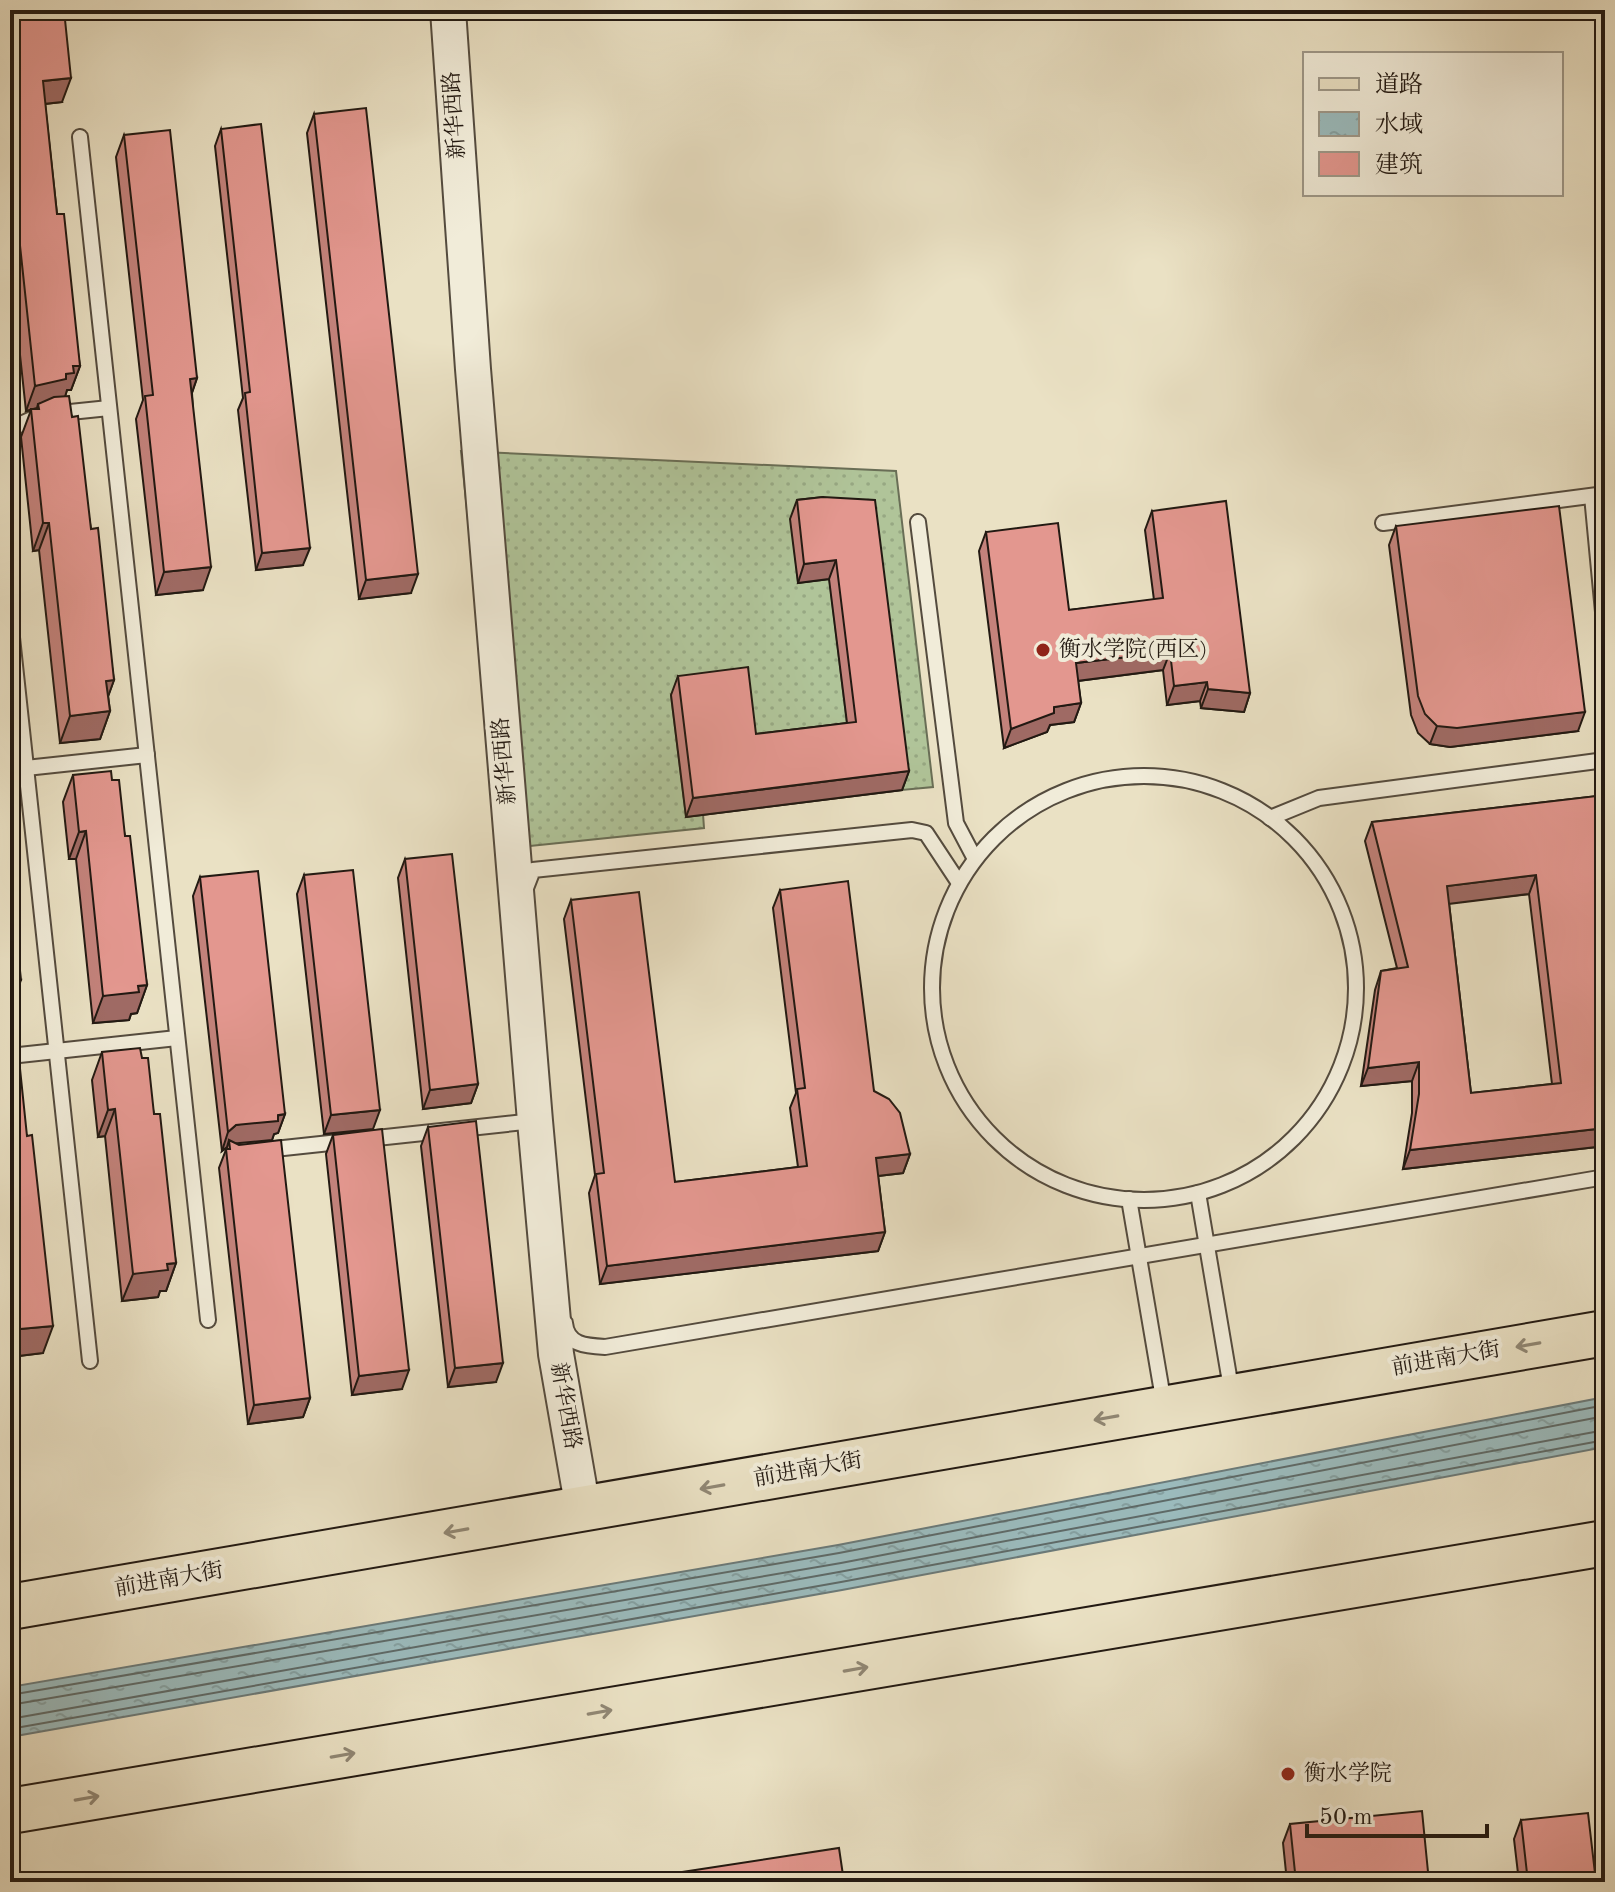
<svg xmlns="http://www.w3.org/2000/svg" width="1615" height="1892" viewBox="0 0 1615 1892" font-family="'Old Standard TT','Noto Serif SC',serif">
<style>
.grass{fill:url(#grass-dots);stroke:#696e56;stroke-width:2}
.water{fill:url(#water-ripples);stroke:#6b7a79;stroke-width:2}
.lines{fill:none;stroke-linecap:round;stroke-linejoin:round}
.shore{stroke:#5e6a68;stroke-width:2}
.service-casing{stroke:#544b3e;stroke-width:18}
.tertiary-casing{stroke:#544b3e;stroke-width:38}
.primary-casing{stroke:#221912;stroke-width:48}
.service{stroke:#f1ecd9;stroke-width:14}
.tertiary{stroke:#f1ecd9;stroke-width:34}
.primary{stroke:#eae1c4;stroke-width:44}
.wall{fill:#c3827b;stroke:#221912;stroke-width:2;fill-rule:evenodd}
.shaded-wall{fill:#9f6a64;stroke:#221912;stroke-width:2}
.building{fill:#e3978f;stroke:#221912;stroke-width:2;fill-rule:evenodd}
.oneway{stroke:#908774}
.poi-dot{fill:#8f2418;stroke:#f1ecd9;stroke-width:3}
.labels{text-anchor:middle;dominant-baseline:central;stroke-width:8;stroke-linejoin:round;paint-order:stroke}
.street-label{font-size:22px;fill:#221912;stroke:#f1ecd9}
.poi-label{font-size:22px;fill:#221912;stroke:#f1ecd9;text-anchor:start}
</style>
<defs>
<pattern id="grass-dots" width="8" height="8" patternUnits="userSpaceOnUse" patternTransform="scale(2)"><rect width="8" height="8" fill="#b0c499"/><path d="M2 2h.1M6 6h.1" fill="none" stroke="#97a883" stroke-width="1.8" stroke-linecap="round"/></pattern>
<pattern id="water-ripples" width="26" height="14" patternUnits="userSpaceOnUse" patternTransform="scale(2)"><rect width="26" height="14" fill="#9bbbbd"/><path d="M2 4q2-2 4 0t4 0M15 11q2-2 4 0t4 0" fill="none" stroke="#85a0a1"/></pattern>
</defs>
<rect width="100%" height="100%" fill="#eae1c4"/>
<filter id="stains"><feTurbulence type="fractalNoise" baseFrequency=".0025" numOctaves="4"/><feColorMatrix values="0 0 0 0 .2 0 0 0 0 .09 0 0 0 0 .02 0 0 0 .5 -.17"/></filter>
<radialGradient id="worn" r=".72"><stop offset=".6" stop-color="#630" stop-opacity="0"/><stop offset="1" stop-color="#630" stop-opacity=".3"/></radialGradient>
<!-- grass -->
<path class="grass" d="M461,451L896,471L933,787L902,790L868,519H791L798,582L829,576L849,740L749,753L671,695L686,816L703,814L704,828L501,849Z"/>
<!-- water -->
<path class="water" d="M1605,1397V1447L842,1590L10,1737V1687L838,1545Z"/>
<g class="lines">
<!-- shore -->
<g class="shore">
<path d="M10,1695L839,1553L1605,1405"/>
<path d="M10,1705L841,1563L1605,1416"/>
<path d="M10,1719L839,1572L1605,1430"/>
<path d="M10,1729L841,1582L1605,1440"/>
</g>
<!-- service casing -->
<g class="service-casing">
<g id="service">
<path d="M80,137L208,1320"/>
<path d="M10,429L41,415L109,408"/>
<path d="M1592,496L1605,633"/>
<path d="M918,522L956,823L975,859"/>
<path d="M1383,523L1605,494"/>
<path d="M10,619L90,1361"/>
<path d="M26,768L147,755"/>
<circle cx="1144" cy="988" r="212"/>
<path d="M1270,818L1319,798L1605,760"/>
<path d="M526,888L533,870L912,830L926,833L959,883"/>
<path d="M10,1056L177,1038"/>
<path d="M265,1150L534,1121"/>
<path d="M1198,1193L1232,1394"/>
<path d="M1129,1199L1164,1404"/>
<path d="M565,1323C567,1345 586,1346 605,1347L1605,1177"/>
</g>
</g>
<!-- tertiary casing -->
<g class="tertiary-casing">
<path id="tertiary" d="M448,10L473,369L535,1121L556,1354L583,1509"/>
</g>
<!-- primary casing -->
<g class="primary-casing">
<g id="primary">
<path d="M10,1607L1605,1333"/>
<path d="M10,1811L1605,1543"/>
</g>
</g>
<!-- service -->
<use href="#service" class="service"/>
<!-- tertiary -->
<use href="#tertiary" class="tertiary"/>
<!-- primary -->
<use href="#primary" class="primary"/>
</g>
<!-- wall -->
<g class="wall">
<path d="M10,14L62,102L45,104L57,214L80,366L71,390H67L65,396L72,417L91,529L114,680L108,696L110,711L100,739L60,743L39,550L33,551L21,437L31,410L26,411L10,261Z"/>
<path d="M314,114L411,593L359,599L307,133Z"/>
<path d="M221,129L303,565L256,570L238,410L243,398L215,146Z"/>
<path d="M124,135L197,378L192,393L203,590L156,595L136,419L143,400L116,157Z"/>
<path d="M823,497L909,771L902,790L686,817L671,695L678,676L756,734L847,723L829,579L798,583L790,519L797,500Z"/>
<path d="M1152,511L1250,693L1244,712L1201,708L1200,701L1167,705L1163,670L1078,681L1081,703L1074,722L1050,725L1047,732L1004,748L979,551L986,532L1069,610L1154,600L1145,530Z"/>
<path d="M1396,526L1578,731L1450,747L1430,744L1418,733L1411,715L1389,545Z"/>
<path d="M73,775L112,780L125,836L147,985L137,1013L131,1014L129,1020L93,1023L76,859H69L63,802Z"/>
<path d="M1605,795V1146L1403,1169L1412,1113V1081L1361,1086L1375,990L1381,971L1397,968L1365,841L1372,822ZM1529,894L1552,1084L1471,1093L1449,903Z"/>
<path d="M405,859L478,1084L471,1103L423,1109L398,878Z"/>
<path d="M304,875L373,1129L324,1134L297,894Z"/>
<path d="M200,877L285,1114L278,1133L274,1134L272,1140L236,1143L310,1398L303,1417L248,1424L219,1168L227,1147L222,1151L193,896Z"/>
<path d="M780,890L874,1091L910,1154L903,1173L878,1176L885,1232L878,1251L600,1284L589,1193L595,1175L564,919L571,900L675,1182L798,1167L790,1108L796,1093L773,908Z"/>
<path d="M102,1052L142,1058L154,1114L176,1263L166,1291H160L158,1297L122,1301L105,1136L98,1137L92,1080Z"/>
<path d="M10,1060L43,1353L10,1357Z"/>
<path d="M428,1127L496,1382L448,1387L421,1146Z"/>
<path d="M333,1135L402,1389L352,1395L326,1154Z"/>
<path d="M1521,1820L1596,1882H1519L1514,1839Z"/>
<path d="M1290,1824L1429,1882H1287L1283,1843Z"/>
</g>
<!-- shaded-wall -->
<g class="shaded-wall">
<path d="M71,78L62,102L34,105L43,81Z"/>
<path d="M10,208H16L10,223Z"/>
<path d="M73,366H80L71,390H67L65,397L38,404L37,408L26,411L35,386L66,374Z"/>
<path d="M197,378L189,401L190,379Z"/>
<path d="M43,523H49L39,550L33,551Z"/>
<path d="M310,548L303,565L256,570L262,553Z"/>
<path d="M836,560L829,579L798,583L804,564Z"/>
<path d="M211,567L203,590L156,595L164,572Z"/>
<path d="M418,574L411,593L359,599L366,580Z"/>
<path d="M1170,652L1163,670L1069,682L1076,663Z"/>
<path d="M114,680L104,708L106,681Z"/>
<path d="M1207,682L1200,701L1167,705L1174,686Z"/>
<path d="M1208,689L1250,693L1244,712L1201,708Z"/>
<path d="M1081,703L1074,722L1050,725L1047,732L1004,748L1011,729L1054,707Z"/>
<path d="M110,711L100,739L60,743L70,716Z"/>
<path d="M1585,712L1578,731L1450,747L1430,744L1437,726Z"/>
<path d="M909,771L902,790L686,817L693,798Z"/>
<path d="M86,831L76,859H69L79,832Z"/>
<path d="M1536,875L1529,894L1440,905L1447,886Z"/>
<path d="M21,980L11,1008H10V988L13,981Z"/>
<path d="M147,985L137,1013L131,1014L129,1020L93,1023L103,996L138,986Z"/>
<path d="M1419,1062L1412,1081L1361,1086L1368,1068Z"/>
<path d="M478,1084L471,1103L423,1109L430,1090Z"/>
<path d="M115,1109L105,1136L98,1137L108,1110Z"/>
<path d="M380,1110L373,1129L324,1134L331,1115Z"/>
<path d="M285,1114L278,1133L274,1134L272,1140L229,1144V1140L227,1147L222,1151L228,1132L236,1125Z"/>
<path d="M1605,1128V1146L1403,1169L1410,1150Z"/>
<path d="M910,1154L903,1173L869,1177L876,1158Z"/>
<path d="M885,1232L878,1251L600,1284L607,1266Z"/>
<path d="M176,1263L166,1291H160L158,1297L122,1301L133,1274L167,1264Z"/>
<path d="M53,1326L43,1353L10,1357L20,1329Z"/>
<path d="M503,1363L496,1382L448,1387L455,1368Z"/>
<path d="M409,1370L402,1389L352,1395L359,1376Z"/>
<path d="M310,1398L303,1417L248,1424L254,1405Z"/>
</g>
<!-- building -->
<g class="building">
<path d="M47,10H64L71,78L43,81L57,214H64L80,366H73L74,373L66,374V379L35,386L16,208H10V93H13L10,62V14Z"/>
<path d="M366,108L418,574L366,580L314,114Z"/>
<path d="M261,124L310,548L262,553L245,393L250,392L221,129Z"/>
<path d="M170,130L197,378L190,379L211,567L164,572L145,396L153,395L124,135Z"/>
<path d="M69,396L72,417L78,416L91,529L98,528L114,680L106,681L110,711L70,716L49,523H43L31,409H39L38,404L54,397Z"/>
<path d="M823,497L875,500L909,771L693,798L678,676L748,667L756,734L856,722L836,560L804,564L797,500Z"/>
<path d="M1226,501L1250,693L1208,689L1207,682L1174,686L1170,652L1076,663L1081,703L1054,707V713L1011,729L986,532L1058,523L1069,610L1163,598L1152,511Z"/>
<path d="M1559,506L1585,712L1457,728L1437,726L1425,714L1418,696L1396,526Z"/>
<path d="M111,771L112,780H119L125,836H130L147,985L138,986L139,992L103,996L86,831L79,832L73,775Z"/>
<path d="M1605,795V1128L1410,1150L1419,1094V1062L1368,1068L1381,971L1408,967L1372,822ZM1536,875L1561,1083L1471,1093L1447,886Z"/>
<path d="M452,854L478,1084L430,1090L405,859Z"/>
<path d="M353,870L380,1110L331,1115L304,875Z"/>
<path d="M258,871L285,1114L278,1115V1121L236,1125L228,1132L200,877Z"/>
<path d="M10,878L21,980L13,981V987L10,988Z"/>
<path d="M848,881L874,1091L889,1099L900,1113L910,1154L876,1158L885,1232L607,1266L596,1174L604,1173L571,900L639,892L675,1182L807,1166L797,1089L805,1088L780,890Z"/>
<path d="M140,1048L142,1058H148L154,1114H160L176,1263L167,1264L168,1270L133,1274L115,1109L108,1110L102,1052Z"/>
<path d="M19,1059L27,1136L32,1135L53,1326L20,1329L10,1238V1060Z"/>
<path d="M476,1121L503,1363L455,1368L428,1127Z"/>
<path d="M382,1129L409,1370L359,1376L333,1135Z"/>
<path d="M229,1140L239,1145L281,1140L310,1398L254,1405L226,1149H230Z"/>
<path d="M1422,1811L1429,1882H1296L1290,1824Z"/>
<path d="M1588,1813L1596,1882H1528L1521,1820Z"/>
<path d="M839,1848L844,1882H547L622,1873L623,1881Z"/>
</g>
<!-- one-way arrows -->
<defs><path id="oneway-shaft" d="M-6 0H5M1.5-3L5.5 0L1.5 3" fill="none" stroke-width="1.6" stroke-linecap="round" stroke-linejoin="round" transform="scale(2)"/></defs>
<g class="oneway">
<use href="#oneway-shaft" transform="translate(1528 1345) rotate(170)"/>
<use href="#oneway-shaft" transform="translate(1106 1418) rotate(170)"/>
<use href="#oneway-shaft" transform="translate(712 1487) rotate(170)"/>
<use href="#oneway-shaft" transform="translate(456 1531) rotate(170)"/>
<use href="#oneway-shaft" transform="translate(856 1669) rotate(-10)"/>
<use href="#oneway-shaft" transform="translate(600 1712) rotate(-10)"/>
<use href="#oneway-shaft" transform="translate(343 1755) rotate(-10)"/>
<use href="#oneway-shaft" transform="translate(87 1798) rotate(-10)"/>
</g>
<!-- markers -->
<g class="poi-dot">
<circle cx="1043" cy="650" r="8"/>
<circle cx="1288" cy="1774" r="8"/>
</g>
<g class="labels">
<!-- street labels -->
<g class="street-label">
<text transform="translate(455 115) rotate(-94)">新华西路</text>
<text transform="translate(505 761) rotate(-95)">新华西路</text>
<text transform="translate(1446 1359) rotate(-10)">前进南大街</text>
<text transform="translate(565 1406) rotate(80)">新华西路</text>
<text transform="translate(808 1470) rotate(-10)">前进南大街</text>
<text transform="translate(169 1580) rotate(-10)">前进南大街</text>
</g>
<!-- poi labels -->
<g class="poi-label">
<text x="1059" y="650">衡水学院(西区)</text>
<text x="1304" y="1774">衡水学院</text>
</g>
</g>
<!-- margin -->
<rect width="1615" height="1892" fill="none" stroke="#eae1c4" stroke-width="40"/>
<rect x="12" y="12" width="1591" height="1868" fill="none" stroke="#221912" stroke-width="4"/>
<rect x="20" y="20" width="1575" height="1852" fill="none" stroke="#221912" stroke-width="2"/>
<!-- legend -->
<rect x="1303" y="52" width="260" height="144" fill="#f1ecd9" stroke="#9e9889" stroke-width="2"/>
<rect x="1319" y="78" width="40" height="12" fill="#eae1c4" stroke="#9e9889" stroke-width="2"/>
<text x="1375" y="92" font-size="24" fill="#221912">道路</text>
<rect x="1319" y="112" width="40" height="24" fill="url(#water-ripples)" stroke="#9e9889" stroke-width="2"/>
<text x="1375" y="132" font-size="24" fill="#221912">水域</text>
<rect x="1319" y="152" width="40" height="24" fill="#e3978f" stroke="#9e9889" stroke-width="2"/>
<text x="1375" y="172" font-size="24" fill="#221912">建筑</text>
<!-- scale -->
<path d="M1307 1824v12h180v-12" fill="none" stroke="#221912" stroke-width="4"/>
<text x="1319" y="1824" font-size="24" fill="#221912" stroke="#f1ecd9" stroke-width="6" paint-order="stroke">50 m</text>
<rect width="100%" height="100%" filter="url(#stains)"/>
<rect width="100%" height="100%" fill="url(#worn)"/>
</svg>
